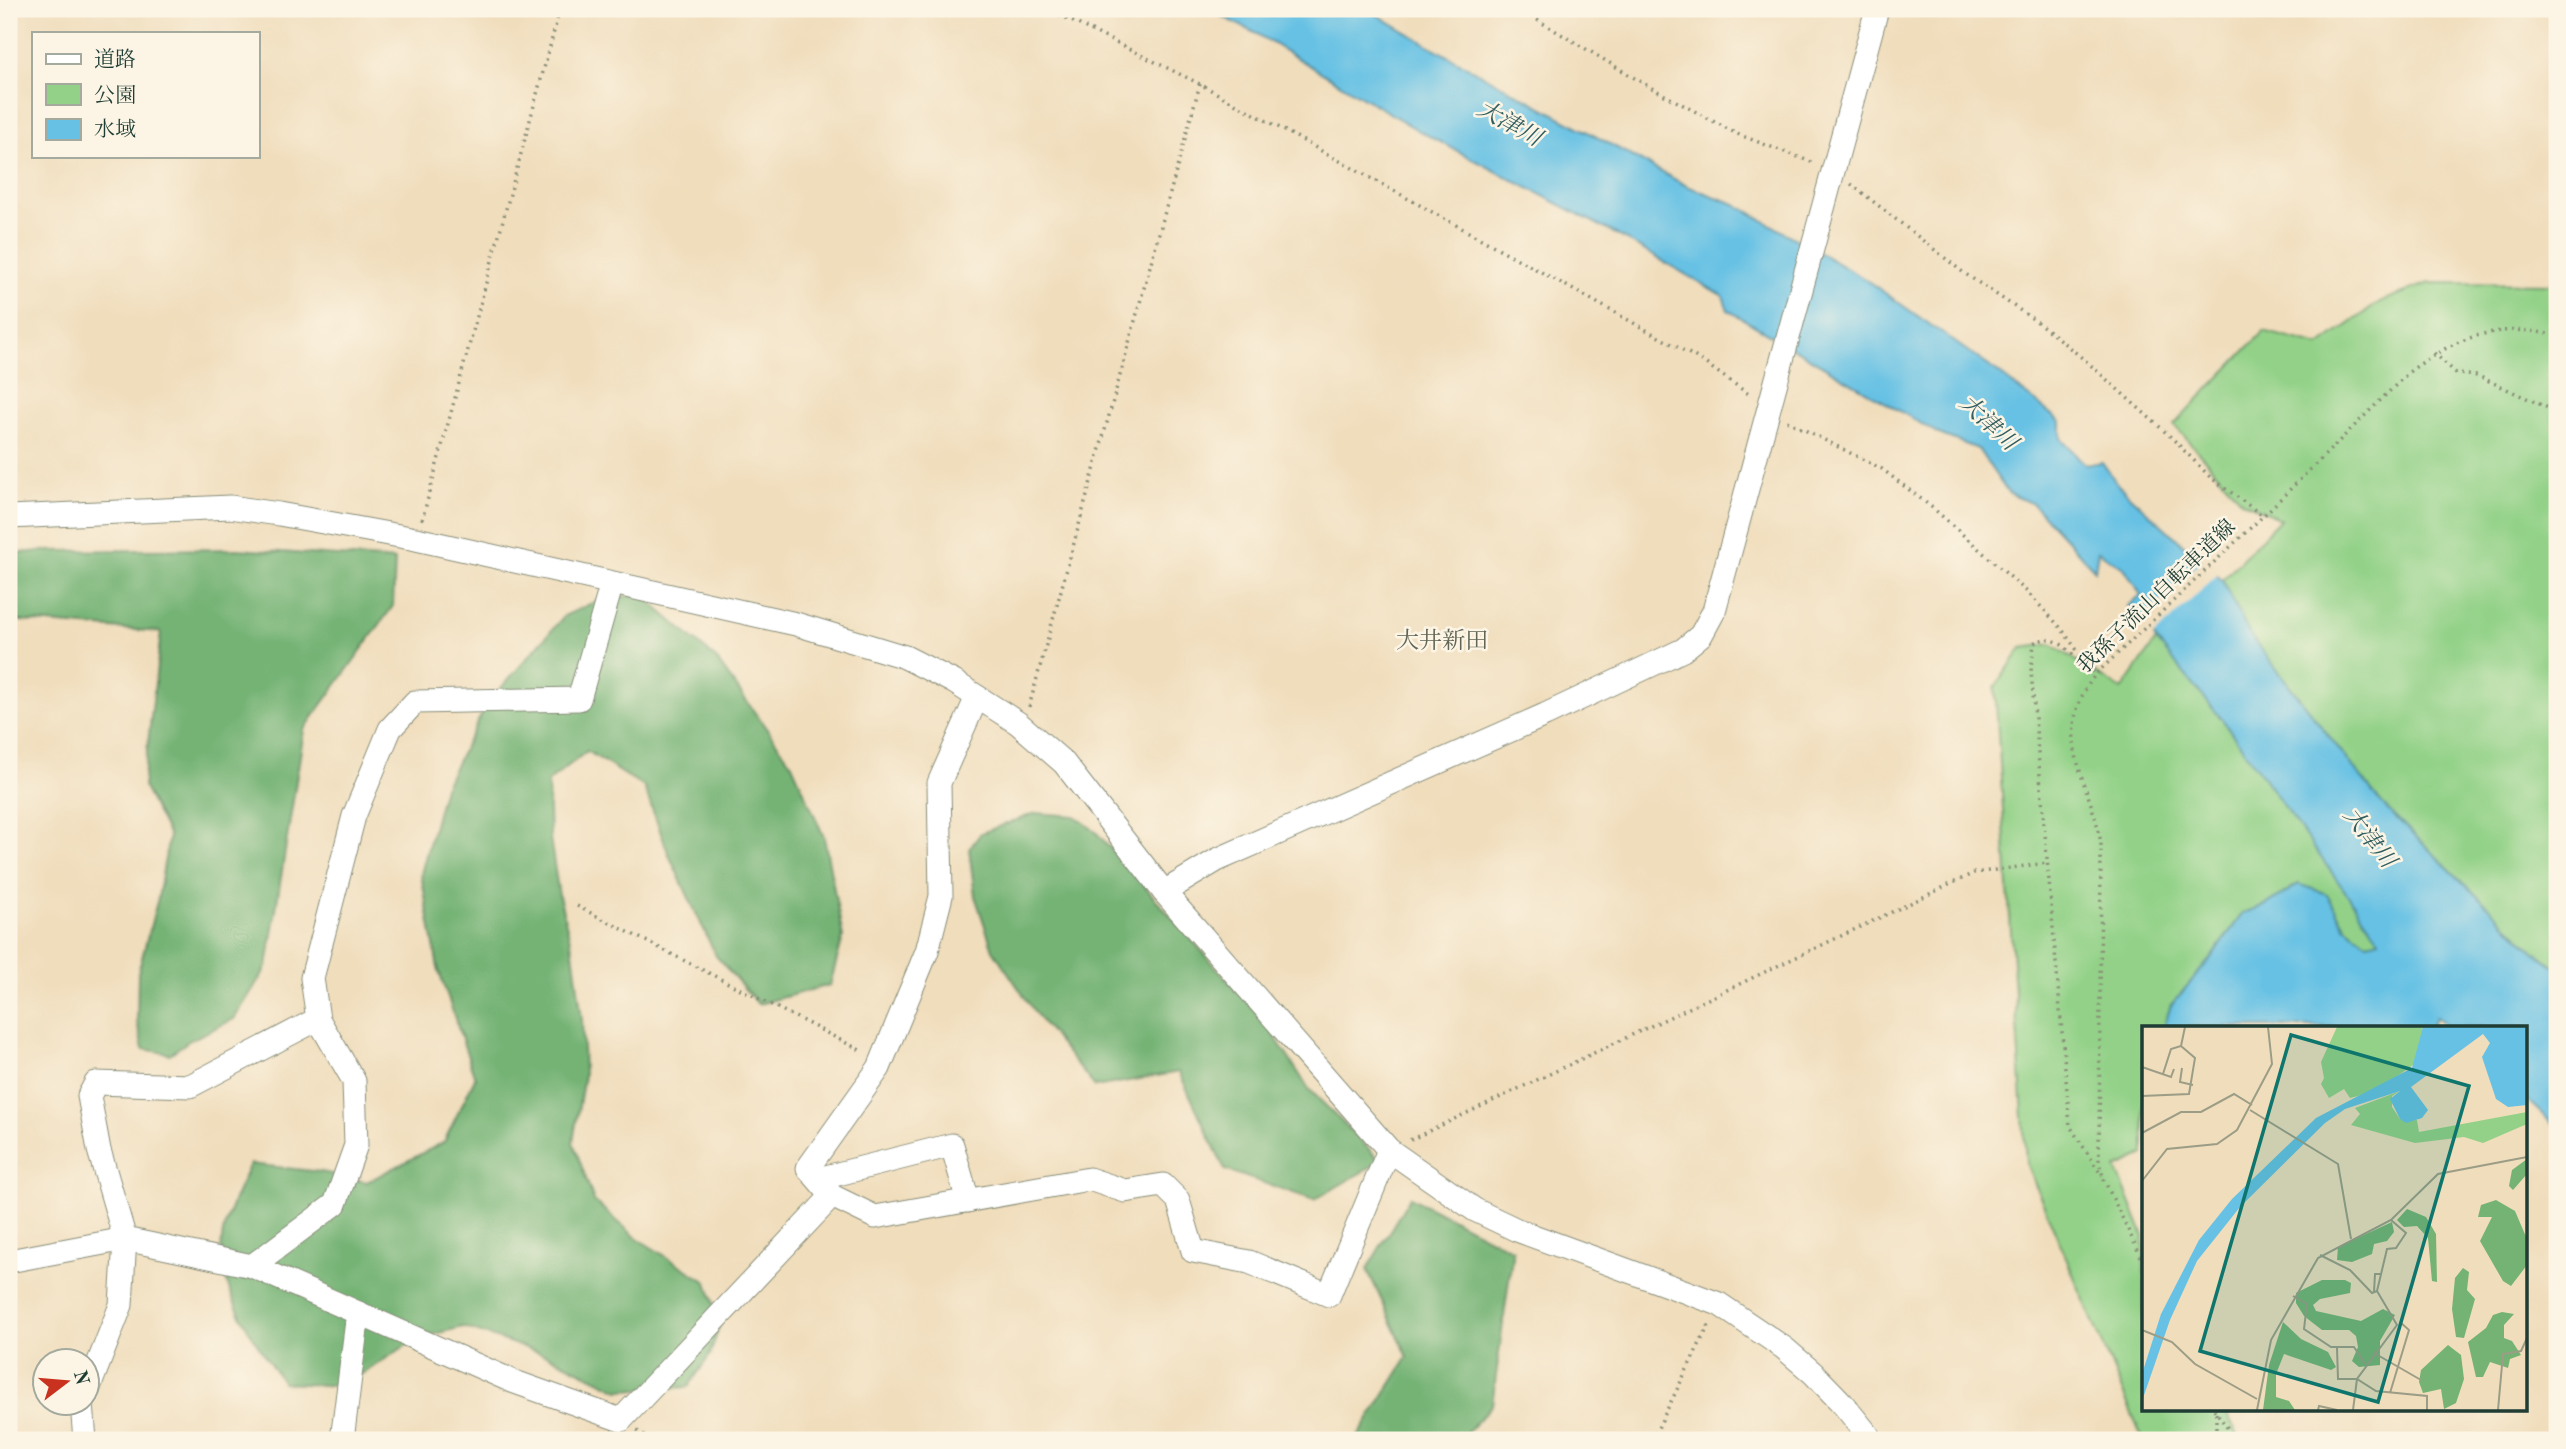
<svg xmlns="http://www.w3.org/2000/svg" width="2566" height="1449" viewBox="0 0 2566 1449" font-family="'Old Standard TT','Noto Serif JP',serif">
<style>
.green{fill:#92d187;stroke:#58875e;stroke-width:2}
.forest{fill:#75b374;stroke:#4a7854;stroke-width:2}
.water{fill:#66c1e4;stroke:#427f8c;stroke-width:2}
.pier{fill:#f0ddbc}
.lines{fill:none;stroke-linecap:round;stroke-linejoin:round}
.minor-casing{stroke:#888d78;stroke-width:25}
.path{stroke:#888d78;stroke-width:3.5;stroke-dasharray:2 5;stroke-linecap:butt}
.minor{stroke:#fff;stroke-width:23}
.labels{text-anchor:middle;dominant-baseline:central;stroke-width:5;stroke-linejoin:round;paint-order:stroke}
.street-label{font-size:21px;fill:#1f3d34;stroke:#fcf5e5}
.water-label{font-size:23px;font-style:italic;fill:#315e60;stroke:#fcf5e5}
.neighbourhood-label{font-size:23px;fill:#626553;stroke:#fcf5e5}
.inset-road{fill:none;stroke:#9c9d86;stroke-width:2}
.view{fill:#0f766e;fill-opacity:0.15;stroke:#0f766e;stroke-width:3.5}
.inset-edge{fill:none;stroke:#1f3d34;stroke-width:3.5}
</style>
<rect width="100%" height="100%" fill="#fcf5e5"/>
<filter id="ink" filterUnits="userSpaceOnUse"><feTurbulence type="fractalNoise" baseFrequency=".0143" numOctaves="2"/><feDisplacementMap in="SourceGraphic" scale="14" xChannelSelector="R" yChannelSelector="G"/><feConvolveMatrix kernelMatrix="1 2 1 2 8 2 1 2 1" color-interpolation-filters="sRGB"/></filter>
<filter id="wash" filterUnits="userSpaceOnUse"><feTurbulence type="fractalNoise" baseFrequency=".00686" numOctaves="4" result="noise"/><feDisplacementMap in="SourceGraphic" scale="28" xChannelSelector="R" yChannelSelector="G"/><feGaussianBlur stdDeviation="1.57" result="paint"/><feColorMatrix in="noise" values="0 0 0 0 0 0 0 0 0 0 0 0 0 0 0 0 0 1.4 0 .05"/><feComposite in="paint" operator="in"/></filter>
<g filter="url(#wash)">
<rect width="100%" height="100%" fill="#f0ddbc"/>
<!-- green -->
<g class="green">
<path d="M2429,283L2557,284V967L2536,953L2382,804L2250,635L2222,580L2280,519L2242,501L2174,425L2264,331L2319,346L2380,302Z"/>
<path d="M2157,639L2221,718L2374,928L2381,941L2367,943L2345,926L2327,894L2298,884L2266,905L2243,913L2208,962L2171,1005L2164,1027H2144V1155L2116,1168L2144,1236V1409H2224L2240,1440H2143L2026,1163L1995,687L2022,648L2051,644L2122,690Z"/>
</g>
<!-- forest -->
<g class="forest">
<path d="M237,549L395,560L393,606L304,730L267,967L234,1019L190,1040L170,1054L143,1049L137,1022L138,973L158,898L169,836L143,786L161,632L9,620V554L41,551Z"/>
<path d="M642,595L716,659L792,764L824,837L843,937L830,985L758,1004L716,956L669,855L644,787L587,751L548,782L550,838L559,896L573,951L582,1019L584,1075L573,1142L594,1201L638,1239L707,1282L720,1324L710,1355L688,1387L619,1390L550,1356L463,1327L418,1338L343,1386L283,1383C255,1340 208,1278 225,1225C231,1204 241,1184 250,1164L322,1172L367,1182L444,1142L475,1078L438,968L421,874L444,787L487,704L564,616L603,598Z"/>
<path d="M1036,813L1075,816L1095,831L1266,1023L1309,1089L1381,1161L1314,1200L1225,1170L1179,1072L1095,1087L1038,1017L993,950L975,896L969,849L981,833Z"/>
<path d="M1410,1197L1513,1250L1492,1405L1460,1440H1356L1408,1357L1367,1269Z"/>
</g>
<!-- water -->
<path class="water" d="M1208,9H1367L1444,54L1687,186L1735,204L1865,279L1996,371L2061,422V439L2086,465L2102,462L2118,485L2222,580L2250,635L2382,804L2536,953L2557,967V1128L2526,1099V1027H2448L2436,1016L2430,1027H2164L2171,1005L2208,962L2243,913L2266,905L2299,884L2327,894L2345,926L2367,943L2380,940L2221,718L2128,606L2141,595L2125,569L2098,551L2095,570L2033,504L2008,493L1978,449L1939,434L1728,310L1723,296L1614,233L1421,132L1255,33Z"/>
<!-- pier -->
<path class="pier" d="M2203,559L2219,573L2152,638L2138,622Z"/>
</g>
<g filter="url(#ink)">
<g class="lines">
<!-- minor casing -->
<g class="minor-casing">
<g id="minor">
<path d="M9,517L230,507L279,514L416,539L796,624L905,657L954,682L1018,723L1064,763L1164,892L1389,1150L1475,1210L1517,1230L1719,1304L1784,1348L1813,1373L1842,1403L1872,1440"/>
<path d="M977,697L939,783L941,896L927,951L879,1068L808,1168L832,1196L875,1217L1089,1179L1125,1191L1163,1185L1178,1200L1193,1251L1249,1262L1329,1295L1389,1150"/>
<path d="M1164,892L1217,860L1545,715L1683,650L1701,635L1714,611L1877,9"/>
<path d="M818,1179L952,1145L968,1201"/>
<path d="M9,1261L125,1239L252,1266L512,1381L621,1420L832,1196"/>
<path d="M252,1266L335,1204L356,1145L354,1081L318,1019L312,978L354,816L390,729L415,702L579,699L612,583"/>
<path d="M88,1390L121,1305L125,1239L99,1150L89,1096L96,1083L190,1086L318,1019"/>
<path d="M82,1404L85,1440"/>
<path d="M342,1440L358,1313"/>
</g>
</g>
<!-- path -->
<g class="path">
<path d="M1047,9L1200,84L1699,359L1750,395"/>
<path d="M1519,9L1648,86L1737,134L1814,163"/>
<path d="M1851,184L1964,273L2039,323L2086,361L2172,438L2210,477L2263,516"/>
<path d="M2434,353L2457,374L2478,376L2557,412"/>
<path d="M1787,421L1882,469L1934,509L2026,591L2061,628L2095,675"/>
<path d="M422,520L560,9"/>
<path d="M2088,669C2072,655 2056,630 2034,643L2031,671L2070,1126L2102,1176"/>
<path d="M1029,707L1200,84"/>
<path d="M577,906L864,1052"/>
<path d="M1410,1140L1974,873L2047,863"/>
<path d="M2144,1263L2104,1180L2099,1163L2101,843C2090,779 2049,736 2095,675L2263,516L2409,372C2456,337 2498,321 2557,336"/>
<path d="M2214,1409L2236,1440"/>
<path d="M2216,1413V1440"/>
<path d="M637,1431L649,1440"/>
<path d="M1652,1440L1711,1321"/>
</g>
<!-- minor -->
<use href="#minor" class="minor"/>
</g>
</g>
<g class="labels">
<!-- street labels -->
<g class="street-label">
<text transform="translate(2157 597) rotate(-44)">我孫子流山自転車道線</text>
</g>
<!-- water labels -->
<g class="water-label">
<text transform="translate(1509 124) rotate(29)">大津川</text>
<text transform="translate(1988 423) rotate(43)">大津川</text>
<text transform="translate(2369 838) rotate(52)">大津川</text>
</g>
<!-- neighbourhood labels -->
<g class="neighbourhood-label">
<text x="1442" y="641">大井新田</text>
</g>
</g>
<!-- overview -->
<g transform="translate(2142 1026)">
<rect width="385" height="385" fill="#f0ddbc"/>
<path d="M195,1H281L274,37L241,60L216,70L208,72L202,63L187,72L179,58L182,52L179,36ZM258,65L250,70V81L258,93L275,94L277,106L385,86V98L341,117L322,111L273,117L209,99L218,88L213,82Z" fill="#92d187"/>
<path d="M385,133V148L371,164L367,160L370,144ZM354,174L373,185L385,213V239L369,260L361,255L338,215L350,191H336L339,179ZM265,183L284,191L294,208L295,256L290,255L286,212L275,200L262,201L255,194ZM250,196L252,206L245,215L232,218L230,228L210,236L195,234L196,221ZM321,242L327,246L325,264L333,273L322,312L314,311L310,283L313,252ZM180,254H203L209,257L208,267L178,273L171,279L174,285L219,295L241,283L253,289L238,315V339L217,341L210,335L216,321L214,310L207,304H180L162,290L154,277V267ZM360,286L372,288L362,299V312L370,315L379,329L368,333L366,342L348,336L341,351H334L326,316L344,302L351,289ZM141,296L159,313L186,326L194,341L189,344L142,328L134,348V371L147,375L153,384H121L127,339ZM306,319L319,329L322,353L314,377L302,383L299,363L281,367L277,356L279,344Z" fill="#75b374"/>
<path d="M281,1H385V79L366,81L354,73L340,31L348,17L341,8L269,61L286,84L280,92L264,97L258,93L248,73L258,65L203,83L183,97L98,181L55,235L28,294L0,375V348L19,288L57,214L90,173L174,92L270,42Z" fill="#66c1e4"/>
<path class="inset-road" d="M0,41L29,51L32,43M40,42L38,56L51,59M21,48L29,23L39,20L43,1M0,70L47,68L53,32L39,20M108,84L196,138L209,213M0,107L39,86H59L92,68L110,79M0,155L25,123L75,118L95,104L130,38L126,1M178,229L208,244L230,267L235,265L255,299L215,353L211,384M235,265L245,223L254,222L264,207L249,194M232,266L233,248H240M151,270L165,278L162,303L189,321H212L223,338M0,304L30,316L53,338L115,373M195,322L196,353H215L234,365L285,370V384M232,327L279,354M248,367L267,304L258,296M115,384L129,314L176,232L249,194L296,148L385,131M176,384L177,380L195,384M356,384L361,328L379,325L385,312"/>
<path class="view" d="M149,9L327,60L236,376L58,325Z"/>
<rect width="385" height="385" class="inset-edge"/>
</g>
<!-- margin -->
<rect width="2566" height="1449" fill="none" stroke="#fcf5e5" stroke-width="35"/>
<!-- legend -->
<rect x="32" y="32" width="228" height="126" fill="#fcf5e5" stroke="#a4ab9e" stroke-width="2"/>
<rect x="46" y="54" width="35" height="10" fill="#ffffff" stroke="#a4ab9e" stroke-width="2"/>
<text x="94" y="66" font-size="21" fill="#1f3d34">道路</text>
<rect x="46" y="84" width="35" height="21" fill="#92d187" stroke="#a4ab9e" stroke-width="2"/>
<text x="94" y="102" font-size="21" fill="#1f3d34">公園</text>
<rect x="46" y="119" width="35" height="21" fill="#66c1e4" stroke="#a4ab9e" stroke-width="2"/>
<text x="94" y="136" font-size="21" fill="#1f3d34">水域</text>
<!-- north arrow -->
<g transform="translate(66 1382) rotate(74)"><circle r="33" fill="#fcf5e5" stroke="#a4ab9e" stroke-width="2"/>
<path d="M0-5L12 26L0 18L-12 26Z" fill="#c8321e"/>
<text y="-10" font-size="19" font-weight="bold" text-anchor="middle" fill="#1f3d34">N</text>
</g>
</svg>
